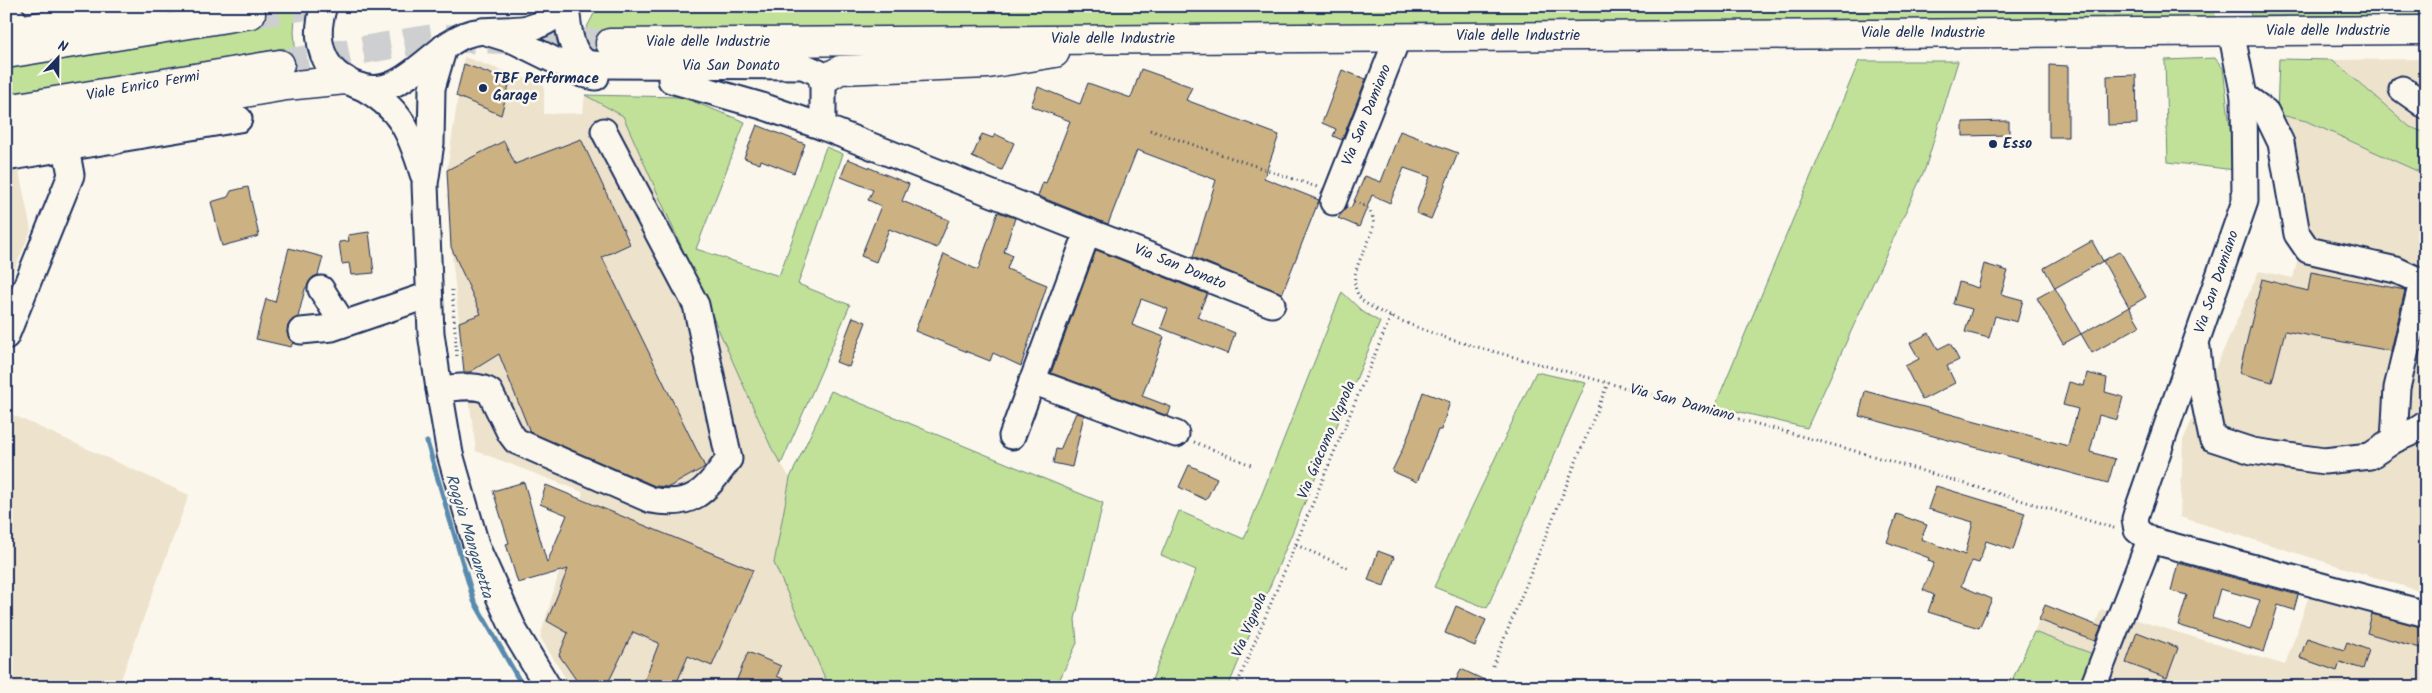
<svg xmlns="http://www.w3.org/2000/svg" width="2432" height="693" viewBox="0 0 2432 693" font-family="Kalam,sans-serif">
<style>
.built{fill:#ede2cc}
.green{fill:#c1e199;stroke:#6e887c}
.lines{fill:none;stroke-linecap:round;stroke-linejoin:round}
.stream{stroke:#598aae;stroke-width:5}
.building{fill:#ccb283;stroke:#1b2f5e;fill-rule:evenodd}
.major-tunnel{stroke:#cecfd0;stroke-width:28;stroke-dasharray:28 14;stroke-linecap:butt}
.minor-casing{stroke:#1b2f5e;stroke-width:29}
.major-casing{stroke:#1b2f5e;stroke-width:31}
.path{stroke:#1b2f5e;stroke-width:3;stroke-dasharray:1 4;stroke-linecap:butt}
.minor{stroke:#fbf7ec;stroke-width:25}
.major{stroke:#fbf7ec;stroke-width:28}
.poi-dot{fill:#1b2f5e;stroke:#fbf7ec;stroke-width:2}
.labels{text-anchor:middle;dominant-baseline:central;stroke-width:5;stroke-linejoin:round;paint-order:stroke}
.street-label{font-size:15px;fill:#1b2f5e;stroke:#fbf7ec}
.poi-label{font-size:15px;font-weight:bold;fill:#1b2f5e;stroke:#fbf7ec;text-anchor:start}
.water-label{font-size:16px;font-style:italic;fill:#35557f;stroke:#fbf7ec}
</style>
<rect width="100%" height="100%" fill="#fbf7ec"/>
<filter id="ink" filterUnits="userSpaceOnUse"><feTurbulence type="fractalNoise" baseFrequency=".02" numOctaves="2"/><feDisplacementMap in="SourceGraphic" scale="10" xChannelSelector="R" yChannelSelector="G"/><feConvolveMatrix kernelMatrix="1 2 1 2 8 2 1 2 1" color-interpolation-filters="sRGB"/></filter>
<g filter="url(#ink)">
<!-- built -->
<g class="built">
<path d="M464,57L544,85V114L583,113L585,95L623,116L771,447L790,478L774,563L829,687H571L540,637L583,492L476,451L459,322L451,247L447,170Z"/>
<path d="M2426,59V133L2410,127L2333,60Z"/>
<path d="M2277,114L2306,121L2426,175V593L2180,517L2183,440L2259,271L2293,278L2298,258L2284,237L2274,150Z"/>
<path d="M19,171L31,230L6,290V173Z"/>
<path d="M6,412L189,495L118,687H6Z"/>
<path d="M2310,593L2426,624V687H2082L2093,654L2034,632L2045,605L2095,625L2101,609L2285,665Z"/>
</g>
<!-- green -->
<g class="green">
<path d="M257,6H296L294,31L297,76L288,77L284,48L6,97V65L261,24Z"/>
<path d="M598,6H2213L2216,21C1679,23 1143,25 606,30L604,61L594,56L578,38L585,31Z"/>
<path d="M2249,6H2426V15L2251,16Z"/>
<path d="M2215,58L2223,68L2235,170L2168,162L2165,60Z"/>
<path d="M2279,59L2333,60L2410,127L2426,133V175L2306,121L2277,114Z"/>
<path d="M1859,61H1958L1925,169L1807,428L1715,406Z"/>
<path d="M585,95L682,97L745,122L696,249L779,276L826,147L843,154L798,284L850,305L781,464L771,447L623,116Z"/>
<path d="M1342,292L1363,312L1380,322L1228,687H1149L1196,570L1161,555L1179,511L1244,539Z"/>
<path d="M1536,372L1586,383L1487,608L1434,587Z"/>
<path d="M831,391L1103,503L1075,619L1077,643L1056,687H829L774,563L790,478Z"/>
<path d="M2034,632L2093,654L2082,687H2009Z"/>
</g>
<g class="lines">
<!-- stream -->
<path class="stream" d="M427,442L474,601L523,687"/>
</g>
<!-- building -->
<g class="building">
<path d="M464,64L510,81L501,115L456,96Z"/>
<path d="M2049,65L2068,66V137H2049Z"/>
<path d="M1141,69L1192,87L1186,100L1279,135L1264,178L1319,200L1282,294L1193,257L1216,180L1137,150L1108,224L1038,196L1043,182L1046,183L1070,121L1031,106L1038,87L1080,104L1088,83L1131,98Z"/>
<path d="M1342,70L1366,79L1342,140L1333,136L1336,129L1322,123Z"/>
<path d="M2136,75L2137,124L2108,125L2107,76Z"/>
<path d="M2009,121V135L1963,136V122Z"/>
<path d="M757,125L805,144L794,173L761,160L760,164L744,158Z"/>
<path d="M1400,131L1458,153L1431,219L1416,213L1430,177L1404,168L1390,203L1372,195L1359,227L1338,218L1347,207L1351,208L1365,176L1381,182Z"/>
<path d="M982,134L993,138L995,134L1014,143L1002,170L972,157Z"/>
<path d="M581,139L630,244L602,257L705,467L669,487L655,486L530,432L499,354L470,372H464L459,322L481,314L451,247L447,170L504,141L515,164Z"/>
<path d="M848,159L909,184L902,201L949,220L937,248L889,229L876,262L861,256L881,206L868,200L873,190L841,177Z"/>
<path d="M248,187L259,236L222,246L211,202L228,197L231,191Z"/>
<path d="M998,212L1015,218L1004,252L1012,255L1007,269L1047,285L1021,366L993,353L990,361L915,331L944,254L978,270Z"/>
<path d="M369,232L374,273L351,275L349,263L342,264L339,242L349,241L348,235Z"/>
<path d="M2092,241L2103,261L2055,288L2044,268Z"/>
<path d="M289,248L323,257L318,275L313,277L305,289L298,317L292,320L288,326L287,333L293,342L291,347L256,339L266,299L275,302Z"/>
<path d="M1096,250L1207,294L1197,317L1235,333L1228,354L1161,328L1168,309L1141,299L1132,325L1164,337L1142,396L1171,407L1168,416L1051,373Z"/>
<path d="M2120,251L2146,297L2129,307L2103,261Z"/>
<path d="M1984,264L2008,271L2001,294L2023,300L2017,322L1995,316L1989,338L1965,332L1972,309L1953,304L1959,282L1978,288Z"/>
<path d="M2311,272L2405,290L2391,351L2285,331L2272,382L2239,373L2262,279L2308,291Z"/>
<path d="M2055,288L2081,334L2063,344L2037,298Z"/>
<path d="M2129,307L2140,326L2092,353L2081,334Z"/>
<path d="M853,317L866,322L849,367L836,362Z"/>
<path d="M1929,333L1938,349L1950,343L1959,360L1947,366L1955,383L1922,400L1905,366L1919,359L1910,343Z"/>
<path d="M2087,373L2107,378L2105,392L2123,397L2117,420L2099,415L2090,452L2115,459L2108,483L1859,416L1865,391L2068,446L2078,409L2063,405L2069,382L2084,386Z"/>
<path d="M1423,392L1450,402L1441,430H1438L1417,482L1392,471L1406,442Z"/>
<path d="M1076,413L1084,415L1072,467L1053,463L1056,449L1060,450Z"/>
<path d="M1189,465L1217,478L1206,500L1179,487Z"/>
<path d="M524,482L547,563L567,515L540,504L546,485L753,570L712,666L688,656L675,687H642L659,643L633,632L606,687H581L559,655L568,633L547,621L568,569L518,583L506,544L509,543L493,491Z"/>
<path d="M1936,486L2025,513L2013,550L1986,541L1979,563L1972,561L1961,586L1992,599L1979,628L1928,612L1934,595L1923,590L1934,563L1928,561L1929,558L1887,542L1897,514L1927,525L1921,539L1965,555L1973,522L1928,509Z"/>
<path d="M1378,551L1394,557L1384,586L1368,580Z"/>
<path d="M2178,563L2298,595L2294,610L2278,605L2264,652L2178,625L2187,595L2171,591ZM2220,589L2260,600L2250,630L2212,618Z"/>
<path d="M2045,605L2101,627L2095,641L2039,620Z"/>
<path d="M1456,606L1486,620L1475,646L1445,633Z"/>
<path d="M2372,614L2425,628L2420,648L2367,633Z"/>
<path d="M2137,632L2178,648L2167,678L2126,663Z"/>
<path d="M2307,638L2344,650L2347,642L2369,650L2363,669L2340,662L2337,671L2300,658Z"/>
<path d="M748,652L781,666L777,676L799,687H734Z"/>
<path d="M1461,669L1499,687H1453Z"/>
</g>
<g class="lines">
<!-- major-tunnel -->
<g class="major-tunnel">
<path d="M251,14L308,6"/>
<path d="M280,64L433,38L610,43"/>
</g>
<!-- minor casing -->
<g class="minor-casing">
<g id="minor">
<path d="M324,6C317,27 317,50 331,68C338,76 346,81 356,85C399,103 430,49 465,35C492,25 522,36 547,21C553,18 559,11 564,6"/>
<path d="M566,6C568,23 569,51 585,62C589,64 596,64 601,65L803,66L819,73L823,80V127"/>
<path d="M6,9L21,30"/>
<path d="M483,31L515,41L582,74L596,77"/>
<path d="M2231,31L2244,96L2245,201L2137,512L2135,519L2137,530L2150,540L2426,614"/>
<path d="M444,47L432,88L431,143L425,184L431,333L439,389L450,454L477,548L515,632L548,687"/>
<path d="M671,80L762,106L823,127L1272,304"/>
<path d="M360,86C401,108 410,132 423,174"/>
<path d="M2402,89L2426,106"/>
<path d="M2244,96L2266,112L2281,143L2297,234L2308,250L2396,270L2422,282L2397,388L2394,440"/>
<path d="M6,158L239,119"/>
<path d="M1333,202L1398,37"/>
<path d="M321,289L343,324"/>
<path d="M301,331L332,328L429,295"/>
<path d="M6,336L71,175L66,148"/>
<path d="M2197,348L2201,384L2212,438L2252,451L2324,461L2370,456L2394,440L2417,430L2426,424"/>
<path d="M1032,381L1176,434"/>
<path d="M439,389C455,388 477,383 490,392L510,433L516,441L651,500C694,508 705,491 729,459L696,305L604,131"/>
<path d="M1012,436L1088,231"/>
<path d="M2093,687L2150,540"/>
</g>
</g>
<!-- major casing -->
<g class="major-casing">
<g id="major">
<path d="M6,32L157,6"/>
<path d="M610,43L2426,30"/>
<path d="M6,54L251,14"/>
<path d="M823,80L840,70L988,64L1055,53"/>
<path d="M6,109L280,64"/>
<path d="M113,114L115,140"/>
<path d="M6,133L286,86L345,80"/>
</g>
</g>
<!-- path -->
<g class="path">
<path d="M1150,130L1317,187"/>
<path d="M1354,201C1407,221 1332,266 1362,300C1374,313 1433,333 1452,340L1866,454L2117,529"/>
<path d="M452,290L457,358"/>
<path d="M1194,442L1251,465"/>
<path d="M1296,545L1349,568"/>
<path d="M1493,666L1608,383"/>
<path d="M1236,687L1391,316"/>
</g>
<!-- minor -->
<use href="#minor" class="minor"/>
<!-- major -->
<use href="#major" class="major"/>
</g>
</g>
<!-- markers -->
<g class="poi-dot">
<circle cx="483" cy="88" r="5"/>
<circle cx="1993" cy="144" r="5"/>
</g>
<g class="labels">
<!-- street labels -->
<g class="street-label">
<text x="2328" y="31">Viale delle Industrie</text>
<text x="1923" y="33">Viale delle Industrie</text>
<text x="1518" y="36">Viale delle Industrie</text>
<text x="1113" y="39">Viale delle Industrie</text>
<text x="708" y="42">Viale delle Industrie</text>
<text x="731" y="66">Via San Donato</text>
<text transform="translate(143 86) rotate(-10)">Viale Enrico Fermi</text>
<text transform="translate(1367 115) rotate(-68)">Via San Damiano</text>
<text transform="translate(1180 267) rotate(22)">Via San Donato</text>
<text transform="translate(2217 282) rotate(-71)">Via San Damiano</text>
<text transform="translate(1682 403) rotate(15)">Via San Damiano</text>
<text transform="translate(1327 440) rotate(-67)">Via Giacomo Vignola</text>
<text transform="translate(1250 625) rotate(-67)">Via Vignola</text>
</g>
<!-- poi labels -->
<g class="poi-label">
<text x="493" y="79">TBF Performace<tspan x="493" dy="17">Garage</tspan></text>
<text x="2003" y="144">Esso</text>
</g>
<!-- water labels -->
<g class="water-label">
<text transform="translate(469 536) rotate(73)">Roggia Manganetta</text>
</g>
</g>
<!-- margin -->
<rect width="2432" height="693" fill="none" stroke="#fbf7ec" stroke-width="25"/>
<rect x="12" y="12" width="2407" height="668" fill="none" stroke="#1b2f5e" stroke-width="2" filter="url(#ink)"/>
<!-- north arrow -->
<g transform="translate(58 58) rotate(22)" stroke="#fbf7ec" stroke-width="4" paint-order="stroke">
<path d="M0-4L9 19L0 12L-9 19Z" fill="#1b2f5e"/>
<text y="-8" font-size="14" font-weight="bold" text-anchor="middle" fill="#1b2f5e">N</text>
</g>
</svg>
